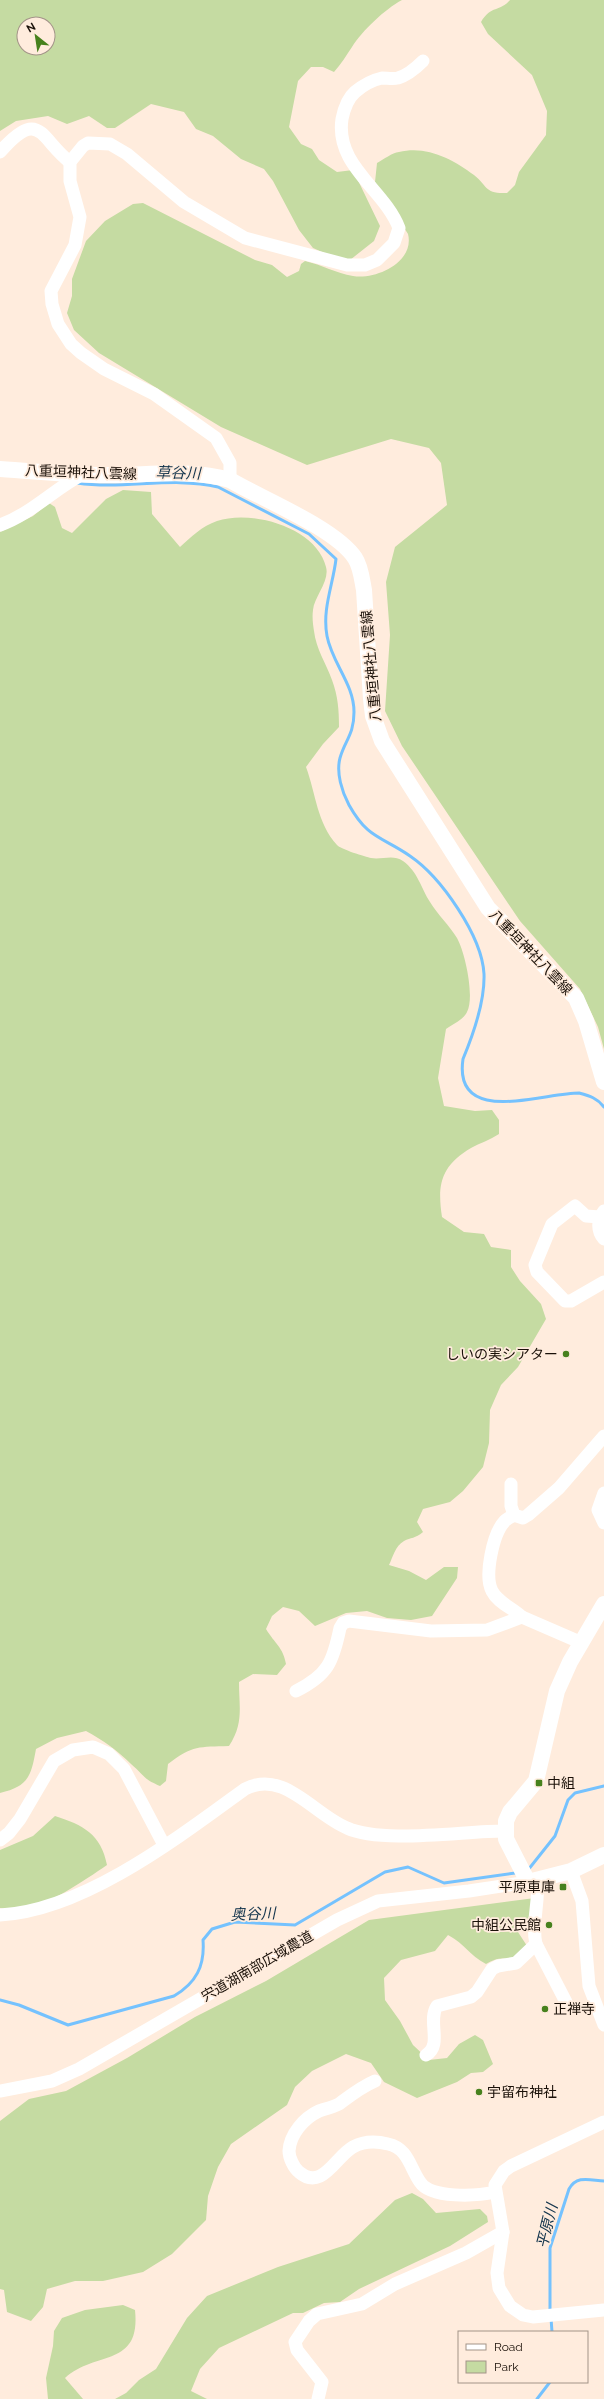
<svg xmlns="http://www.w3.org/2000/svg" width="604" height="2399" viewBox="0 0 604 2399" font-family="Raleway,'Noto Sans JP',sans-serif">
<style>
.green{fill:#c5dba2;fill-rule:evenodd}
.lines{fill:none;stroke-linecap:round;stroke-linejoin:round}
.stream{stroke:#75c2fe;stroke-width:3}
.minor{stroke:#fff;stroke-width:13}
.major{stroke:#fff;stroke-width:16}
.poi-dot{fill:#47811d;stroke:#ffecdd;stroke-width:1.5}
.labels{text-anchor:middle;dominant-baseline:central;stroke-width:3.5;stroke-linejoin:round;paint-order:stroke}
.street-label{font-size:14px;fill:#1a1008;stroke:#ffecdd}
.poi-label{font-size:14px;fill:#1a1008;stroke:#ffecdd;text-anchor:end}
.water-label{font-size:15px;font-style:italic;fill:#13344c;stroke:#ffecdd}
</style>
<rect width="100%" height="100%" fill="#ffecdd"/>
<!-- green -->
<g class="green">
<path d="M0,0H402C385,9 362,31 352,47C346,56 341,64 334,72L323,67H311L298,81L289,127L301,144L312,149L319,160L337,172L353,170L380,226L374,241L350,260L338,259L313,248L299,230L273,181L264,169L241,159L213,136L196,129L184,112L151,104L115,128H107L89,116L67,124L48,116L16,121L0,131ZM24,24H48V48H24Z"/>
<path d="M510,0H604V1049L598,1027L580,989L520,921L402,746L385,711L390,635L386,582L395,547L447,505L441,463L429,448L391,439L307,465L221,427L99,353L74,330L67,313L72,296V279L86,241L105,221L133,204L143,203L255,260L272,265L287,277L299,271L301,264L305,261C322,265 336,273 353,276C376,280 415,262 408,234L375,182L377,163C384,159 392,153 399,152C426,145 453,159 474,175C488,186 484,194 507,193L515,185L519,172L546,135L547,111L532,75L488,34L481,22C491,5 500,12 510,0Z"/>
<path d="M123,490L151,492L152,514L180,547C191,537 202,526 217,521C252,509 317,528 326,567C330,581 314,597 313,610C312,617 313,625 314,631C316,649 326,663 332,680C338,696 339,710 339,727L323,744L306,767C316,794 317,823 337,845C340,849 366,857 371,858C382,860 393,854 403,861C418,872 421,888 430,902C438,915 449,925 457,938C465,952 475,997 467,1012C463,1020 453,1024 446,1029L438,1078L444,1106L475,1111L492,1110L499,1120V1134C490,1140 480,1143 471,1148C441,1166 437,1184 442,1217L464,1232L484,1234L491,1247L511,1250V1267L520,1281L541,1304L546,1319L518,1367L501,1385L490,1410L489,1443L483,1467L463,1491L450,1502L423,1509L417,1522L423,1532C415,1539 411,1537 404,1541C395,1546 393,1557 389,1565L409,1571L426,1580L444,1567H458L457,1578L432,1616L411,1620L387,1618L367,1611L346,1613L315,1626L299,1611L283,1607L272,1616L266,1629C275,1644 283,1647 286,1664L277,1675L253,1674L239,1682C239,1707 244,1723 229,1746C199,1747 193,1745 168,1764L166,1781L160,1786C143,1779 144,1775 131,1764C118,1751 103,1740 86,1731L57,1738L36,1749C31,1776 29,1786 0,1793V532L33,516L49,503L55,507L62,528L72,533L106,499Z"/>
<path d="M55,1816C83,1825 101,1834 107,1865C85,1880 47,1906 22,1911C15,1912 7,1909 0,1908V1850L33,1836Z"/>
<path d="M535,1898L534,1917L521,1920L516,1929L531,1952L518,1962C505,1957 498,1957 486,1964C469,1955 465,1944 448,1935L435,1951L401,1960L384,1978L385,2000L400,2021L413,2045L429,2060L447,2058L459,2044L475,2035L483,2040L493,2064L483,2072L471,2073L457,2082L417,2098L384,2082L371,2063L346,2054L312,2071L295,2087L287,2105L231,2144L218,2167L208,2196L206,2220L172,2254L143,2272L103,2281H75L47,2289L43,2307L31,2321L7,2312L4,2290L0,2289V2121L29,2099L66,2091L127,2058L195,2017L266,1981L369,1920Z"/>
<path d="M412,2193L423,2199L436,2213L480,2209L487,2216L488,2222L450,2246L359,2289L340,2302L324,2303L303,2313H293L219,2348L200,2369L191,2391L207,2399H115L126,2393L139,2380L156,2369L187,2318L207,2296L278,2267L349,2244L395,2200Z"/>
<path d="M123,2305L135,2310C141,2368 96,2350 65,2378L83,2399H48L46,2378L53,2346L54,2331L62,2318L85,2310Z"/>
</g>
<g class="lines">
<!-- stream -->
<g class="stream">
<path d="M77,483C124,490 172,476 218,487L309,534L336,559C333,585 322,609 327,636C332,663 354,684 354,712C354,735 345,740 340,758C336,773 342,792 349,805C368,839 381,836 410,856C441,877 482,936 484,974C485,1002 473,1035 463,1059C453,1127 542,1093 579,1093C590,1096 597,1098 604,1107"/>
<path d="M528,1870L555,1836L568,1800L575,1793L604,1786"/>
<path d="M0,2000L19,2005L68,2025L174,1996C196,1983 205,1966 203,1940L212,1929L235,1922L295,1925L385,1872L408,1867L444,1883L515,1873"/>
<path d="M550,2312V2248L569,2189C577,2175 589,2180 604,2181"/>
<path d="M551,2318L552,2332"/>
<path d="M537,2399L550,2382"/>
</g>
<!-- minor -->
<g class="minor">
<path d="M0,152C40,106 40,139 70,162"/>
<path d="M230,480V463L216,438L154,394L104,369L81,353L71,344L58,324L52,304L51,291L75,245L80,217L70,181V162L83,146L88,143L110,144L127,154L184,202L245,238L347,265H365L377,260L394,243L399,228C384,189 335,166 342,119C344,109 347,99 355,92C362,86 373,80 382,78C387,78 393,79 398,78C408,75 416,68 423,61"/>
<path d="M0,525C31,514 54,489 83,474"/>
<path d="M604,1211C597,1220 597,1231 604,1239"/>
<path d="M600,1217L586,1216L575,1206L552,1224L535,1265L537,1272L565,1301H571L604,1282"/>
<path d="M511,1484V1506L514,1515L523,1518L528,1515L559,1488L604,1436"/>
<path d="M604,1493L598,1510L604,1523"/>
<path d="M514,1515C511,1517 506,1519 504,1522C493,1534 484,1576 492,1591C498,1603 513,1608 522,1617"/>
<path d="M296,1691C328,1675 333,1662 340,1628L343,1623L349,1621L431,1631L487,1630L522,1617L582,1643"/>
<path d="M0,1840L9,1833L20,1819L54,1761L73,1750L93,1747L109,1754L124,1769L164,1845"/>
<path d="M571,1871L582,1901L589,1986L604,2025"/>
<path d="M537,1880C540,1901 531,1923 536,1944L566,2002"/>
<path d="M0,1915C83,1911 179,1837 245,1789C284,1769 313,1814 347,1828C382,1844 463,1831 504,1831"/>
<path d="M426,2055C443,2045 427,2021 437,2006L471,1997L477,1992L492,1969L498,1966L516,1963L536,1944"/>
<path d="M375,2081C361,2087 351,2095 339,2104C333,2107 325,2109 319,2111C304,2118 290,2134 289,2151C289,2158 294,2168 299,2172C322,2192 336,2156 353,2147C364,2141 376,2141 388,2144C408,2148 410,2168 420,2182C431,2199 477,2196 495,2192"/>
<path d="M0,2091L52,2081L79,2069L337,1920L378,1901L469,1891L528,1882"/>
<path d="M604,2122L511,2166L504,2171L495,2185L503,2232L497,2273L499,2288L510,2306L523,2315L533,2317L604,2310"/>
<path d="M318,2399L322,2382L297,2350L295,2342L309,2321L317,2314L362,2304L395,2284L466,2253L503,2232"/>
</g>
<!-- major -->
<g class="major">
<path d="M0,469C34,471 68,475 101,475C145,476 187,468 230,480C262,499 335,528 355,558C361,567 362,580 364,590L371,699L373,716L382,741L488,908L576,998L586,1021L604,1082"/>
<path d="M604,1604L570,1662L557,1691L536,1781L510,1812L506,1821V1839L528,1882L571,1871L604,1855"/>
</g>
</g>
<!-- markers -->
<g class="poi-dot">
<circle cx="566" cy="1354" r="4"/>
<rect x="535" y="1779" width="8" height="8" rx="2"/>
<rect x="559" y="1883" width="8" height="8" rx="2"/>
<circle cx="549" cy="1925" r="4"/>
<circle cx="545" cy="2009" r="4"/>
<circle cx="479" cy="2092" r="4"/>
</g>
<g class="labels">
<!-- street labels -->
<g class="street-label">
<text transform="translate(81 472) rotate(2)">八重垣神社八雲線</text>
<text transform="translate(371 666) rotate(-95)">八重垣神社八雲線</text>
<text transform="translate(531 952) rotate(46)">八重垣神社八雲線</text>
<text transform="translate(257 1966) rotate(-30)">宍道湖南部広域農道</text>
</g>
<!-- poi labels -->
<g class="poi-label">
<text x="558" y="1354">しいの実シアター</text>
<text x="547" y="1783" text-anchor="start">中組</text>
<text x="555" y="1887">平原車庫</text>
<text x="541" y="1925">中組公民館</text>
<text x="553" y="2009" text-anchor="start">正禅寺</text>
<text x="487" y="2092" text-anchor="start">宇留布神社</text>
</g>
<!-- water labels -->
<g class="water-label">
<text transform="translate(178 473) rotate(1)">草谷川</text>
<text transform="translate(253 1914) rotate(-2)">奥谷川</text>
<text transform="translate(547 2226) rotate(-76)">平原川</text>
</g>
</g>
<!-- legend -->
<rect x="458" y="2331" width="130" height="52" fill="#ffecdd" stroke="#a39488"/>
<rect x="466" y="2344" width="20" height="6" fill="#ffffff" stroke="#a39488"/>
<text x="494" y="2351" font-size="12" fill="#1a1008">Road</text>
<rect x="466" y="2361" width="20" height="12" fill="#c5dba2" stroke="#a39488"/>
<text x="494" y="2371" font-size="12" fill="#1a1008">Park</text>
<!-- north arrow -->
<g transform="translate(36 36) rotate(330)"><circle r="19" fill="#ffecdd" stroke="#a39488"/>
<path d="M0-3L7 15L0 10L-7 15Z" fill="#47811d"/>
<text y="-6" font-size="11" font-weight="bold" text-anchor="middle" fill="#1a1008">N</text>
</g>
</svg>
